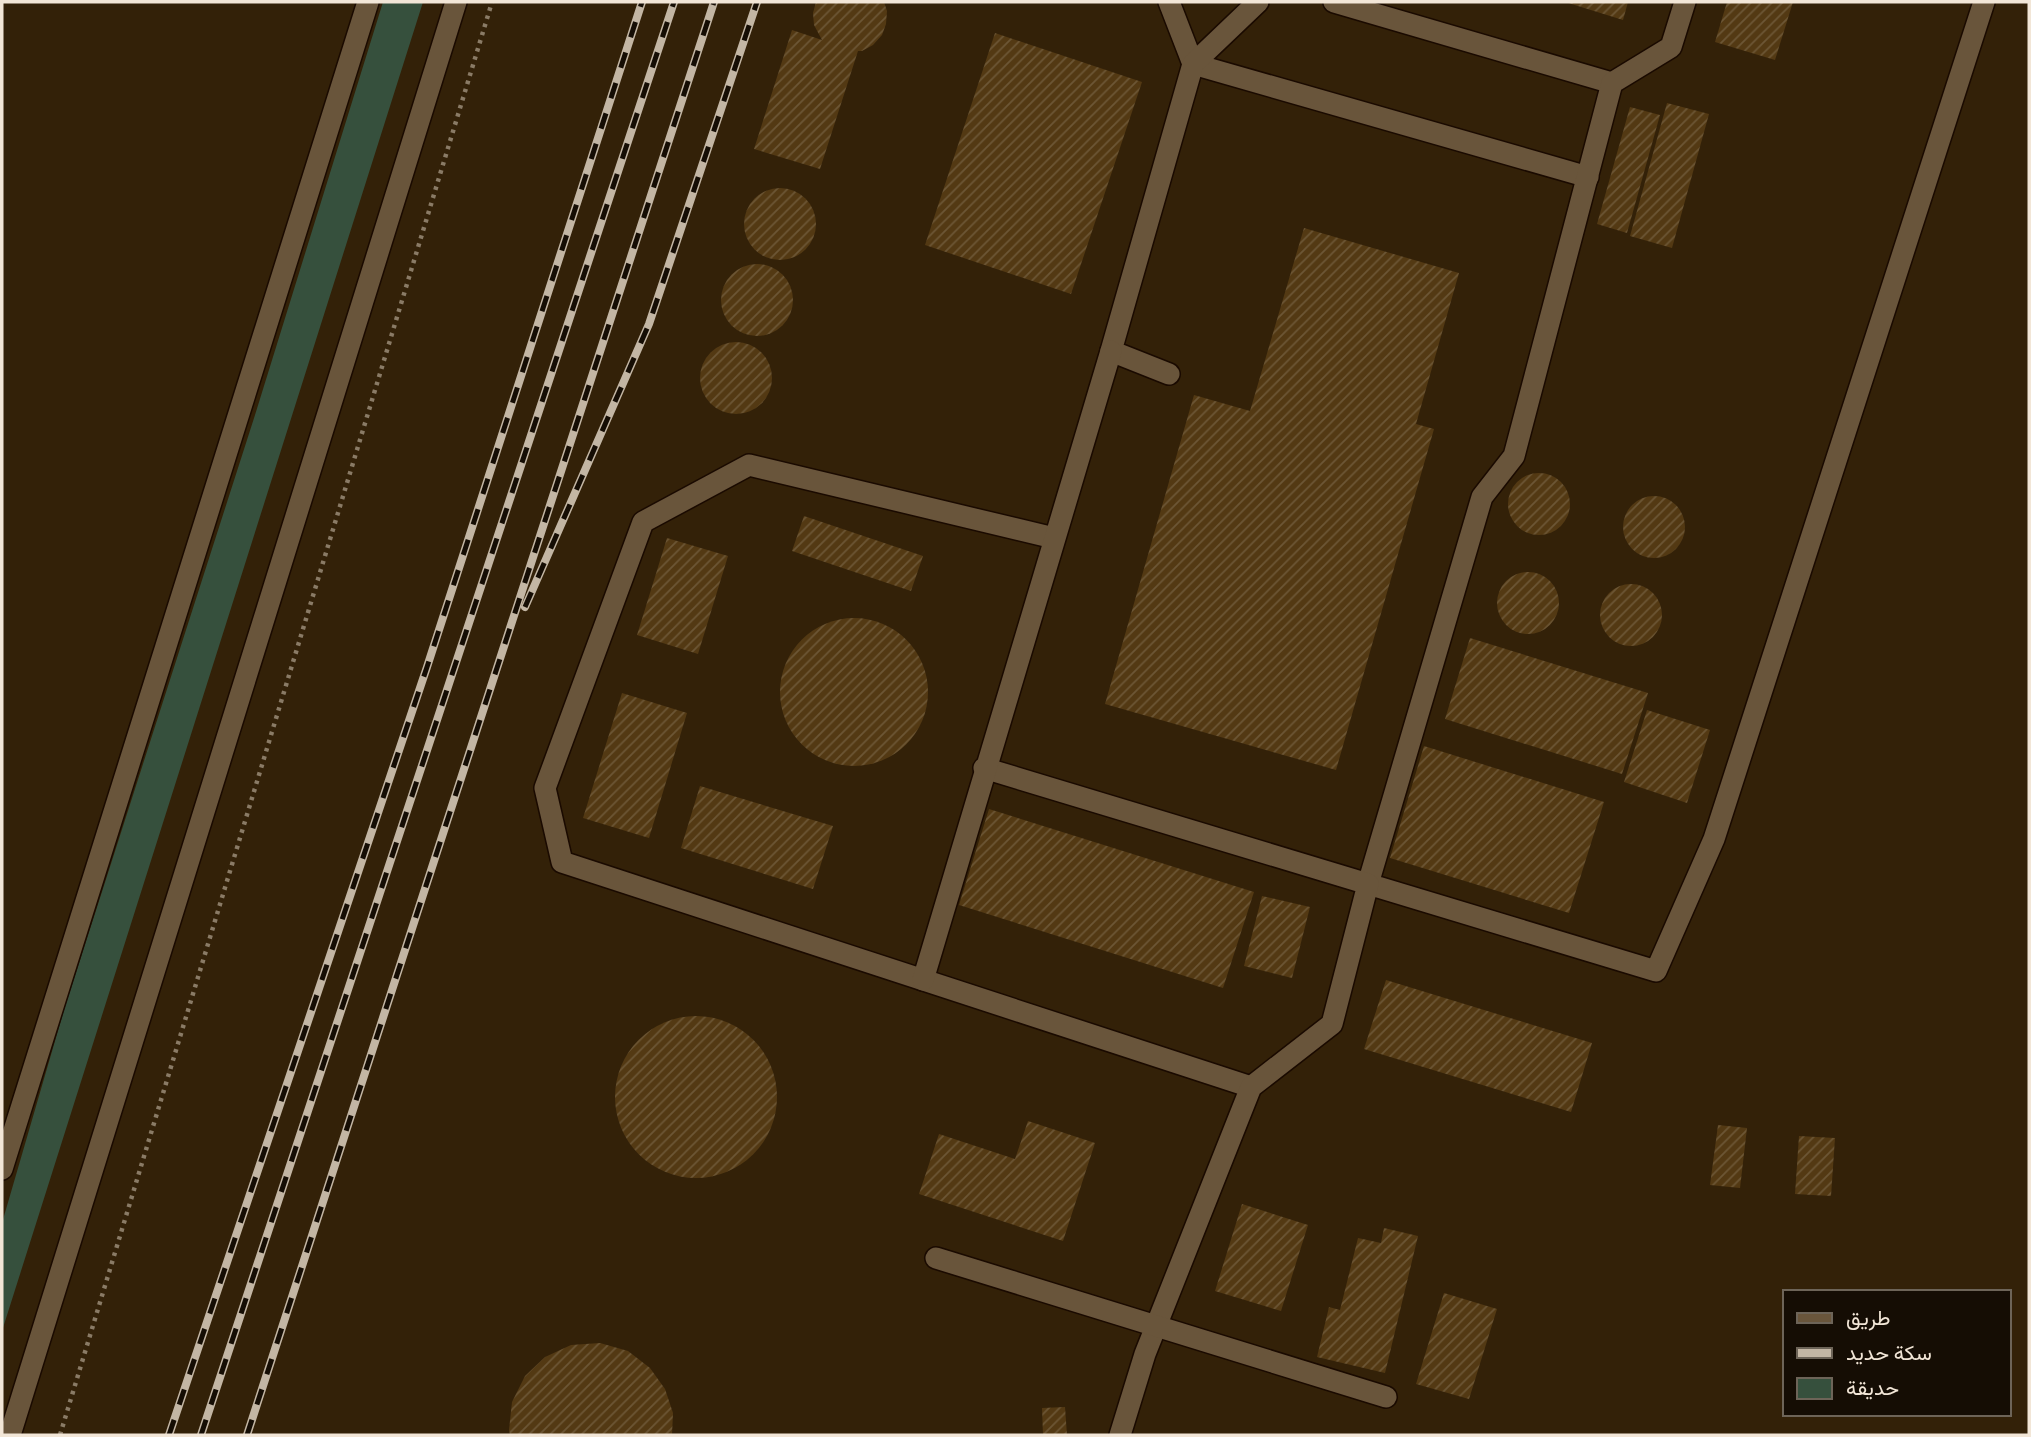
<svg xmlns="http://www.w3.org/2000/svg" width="2031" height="1437" viewBox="0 0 2031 1437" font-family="Ubuntu,Vazirmatn,sans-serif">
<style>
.green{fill:#36503d}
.building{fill:url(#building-hatch)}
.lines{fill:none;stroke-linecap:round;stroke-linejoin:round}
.minor-casing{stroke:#1a0a00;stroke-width:24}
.path{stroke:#8a7b66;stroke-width:4.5;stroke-dasharray:3.5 5;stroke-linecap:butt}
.minor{stroke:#69553b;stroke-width:21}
.rail-casing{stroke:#c3b6a4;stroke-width:8}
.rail{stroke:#150d04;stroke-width:5;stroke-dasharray:16;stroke-linecap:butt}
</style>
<defs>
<pattern id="building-hatch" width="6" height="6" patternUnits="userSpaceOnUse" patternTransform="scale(1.75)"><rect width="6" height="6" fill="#533913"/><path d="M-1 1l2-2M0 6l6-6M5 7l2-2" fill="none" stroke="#6c5635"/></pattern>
</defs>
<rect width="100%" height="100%" fill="#332108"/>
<!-- green -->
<path class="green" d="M383,2H423L2,1331V1223L64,1010L255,415Z"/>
<!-- building -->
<g class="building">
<path d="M816,2H884L887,11L886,24L882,35L873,45L862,51H858L820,169L754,149L792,30L822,40L814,25L813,13Z"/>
<path d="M1565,2H1628L1623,20Z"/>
<path d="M1727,2H1793L1775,60L1715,42Z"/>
<path d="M995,33L1142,82L1071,294L925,245Z"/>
<path d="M1667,103L1709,114L1672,248L1630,236Z"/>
<path d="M1630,107L1660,115L1627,233L1597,224Z"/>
<circle cx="780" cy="224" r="36"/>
<path d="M1304,228L1459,273L1416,424L1434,429L1336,770L1105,704L1194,395L1250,411Z"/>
<circle cx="757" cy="300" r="36"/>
<circle cx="736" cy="378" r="36"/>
<circle cx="1539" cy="504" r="31"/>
<circle cx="1654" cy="527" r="31"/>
<path d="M804,516L923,556L911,591L792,551Z"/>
<path d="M667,538L728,556L698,654L637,635Z"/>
<circle cx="1528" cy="603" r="31"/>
<circle cx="1631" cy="615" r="31"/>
<circle cx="854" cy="692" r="74"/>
<path d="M1470,638L1648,693L1622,774L1445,719Z"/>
<path d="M622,693L687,713L649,838L583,818Z"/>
<path d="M1647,710L1710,730L1687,803L1624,782Z"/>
<path d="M1424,746L1604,802L1569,913L1390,858Z"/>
<path d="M700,786L833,826L813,889L681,848Z"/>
<path d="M989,809L1254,892L1223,988L959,905Z"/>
<path d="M1262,896L1310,907L1292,978L1244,966Z"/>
<path d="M1386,980L1592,1043L1571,1112L1364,1049Z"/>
<circle cx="696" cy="1097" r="81"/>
<path d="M1028,1121L1095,1143L1063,1241L919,1194L939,1134L1015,1159Z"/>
<path d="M1718,1125L1747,1128L1740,1188L1710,1185Z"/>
<path d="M1799,1136L1835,1138L1831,1196L1795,1194Z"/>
<path d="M1242,1204L1308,1225L1281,1311L1215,1291Z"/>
<path d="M1384,1228L1418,1236L1385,1373L1317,1357L1329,1307L1340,1310L1358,1238L1381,1243Z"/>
<path d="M1444,1293L1497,1309L1469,1399L1416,1384Z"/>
<path d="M600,1343L628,1351L650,1368L665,1389L673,1413L672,1435H510L509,1430L512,1402L525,1376L545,1357L571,1345Z"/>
<path d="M1065,1407L1067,1435H1043L1042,1408Z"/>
</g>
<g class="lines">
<!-- minor casing -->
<g class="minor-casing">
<g id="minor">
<path d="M1169,2L1193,64L1588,177"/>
<path d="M1334,2L1612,83"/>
<path d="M1685,2L1671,47L1612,83L1514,456L1482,497L1368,884L1656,971L1714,839L1984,2"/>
<path d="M1169,374L1111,351L1193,64L1258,2"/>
<path d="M1054,538L749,465L643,522L545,788L562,862L1251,1087"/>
<path d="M984,768L1368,884L1332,1024L1251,1087L1145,1354L1120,1435"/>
<path d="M923,980L1111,351"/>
<path d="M2,1169L368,2"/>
<path d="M936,1258L1386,1397"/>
<path d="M10,1435L456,2"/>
</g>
</g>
<!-- path -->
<path class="path" d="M60,1435L492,2"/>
<!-- minor -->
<use href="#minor" class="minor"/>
<!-- rail casing -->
<g class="rail-casing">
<g id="rail">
<path d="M525,607L649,324L757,2"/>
<path d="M169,1435L427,667L642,2"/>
<path d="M201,1435L674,2"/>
<path d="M247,1435L714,2"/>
</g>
</g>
<!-- rail -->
<use href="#rail" class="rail"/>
</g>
<!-- border -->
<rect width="2031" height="1437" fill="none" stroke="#f2e6d7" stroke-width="7"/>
<!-- legend -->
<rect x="1783" y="1290" width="228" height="126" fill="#150d04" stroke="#6d6458" stroke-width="2"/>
<rect x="1797" y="1313" width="35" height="10" fill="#69553b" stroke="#6d6458" stroke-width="2"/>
<text x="1846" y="1325" font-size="21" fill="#f2e6d7">طريق</text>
<rect x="1797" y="1348" width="35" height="10" fill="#c3b6a4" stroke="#6d6458" stroke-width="2"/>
<text x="1846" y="1360" font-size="21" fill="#f2e6d7">سكة حديد</text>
<rect x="1797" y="1378" width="35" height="21" fill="#36503d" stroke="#6d6458" stroke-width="2"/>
<text x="1846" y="1395" font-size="21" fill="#f2e6d7">حديقة</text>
</svg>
